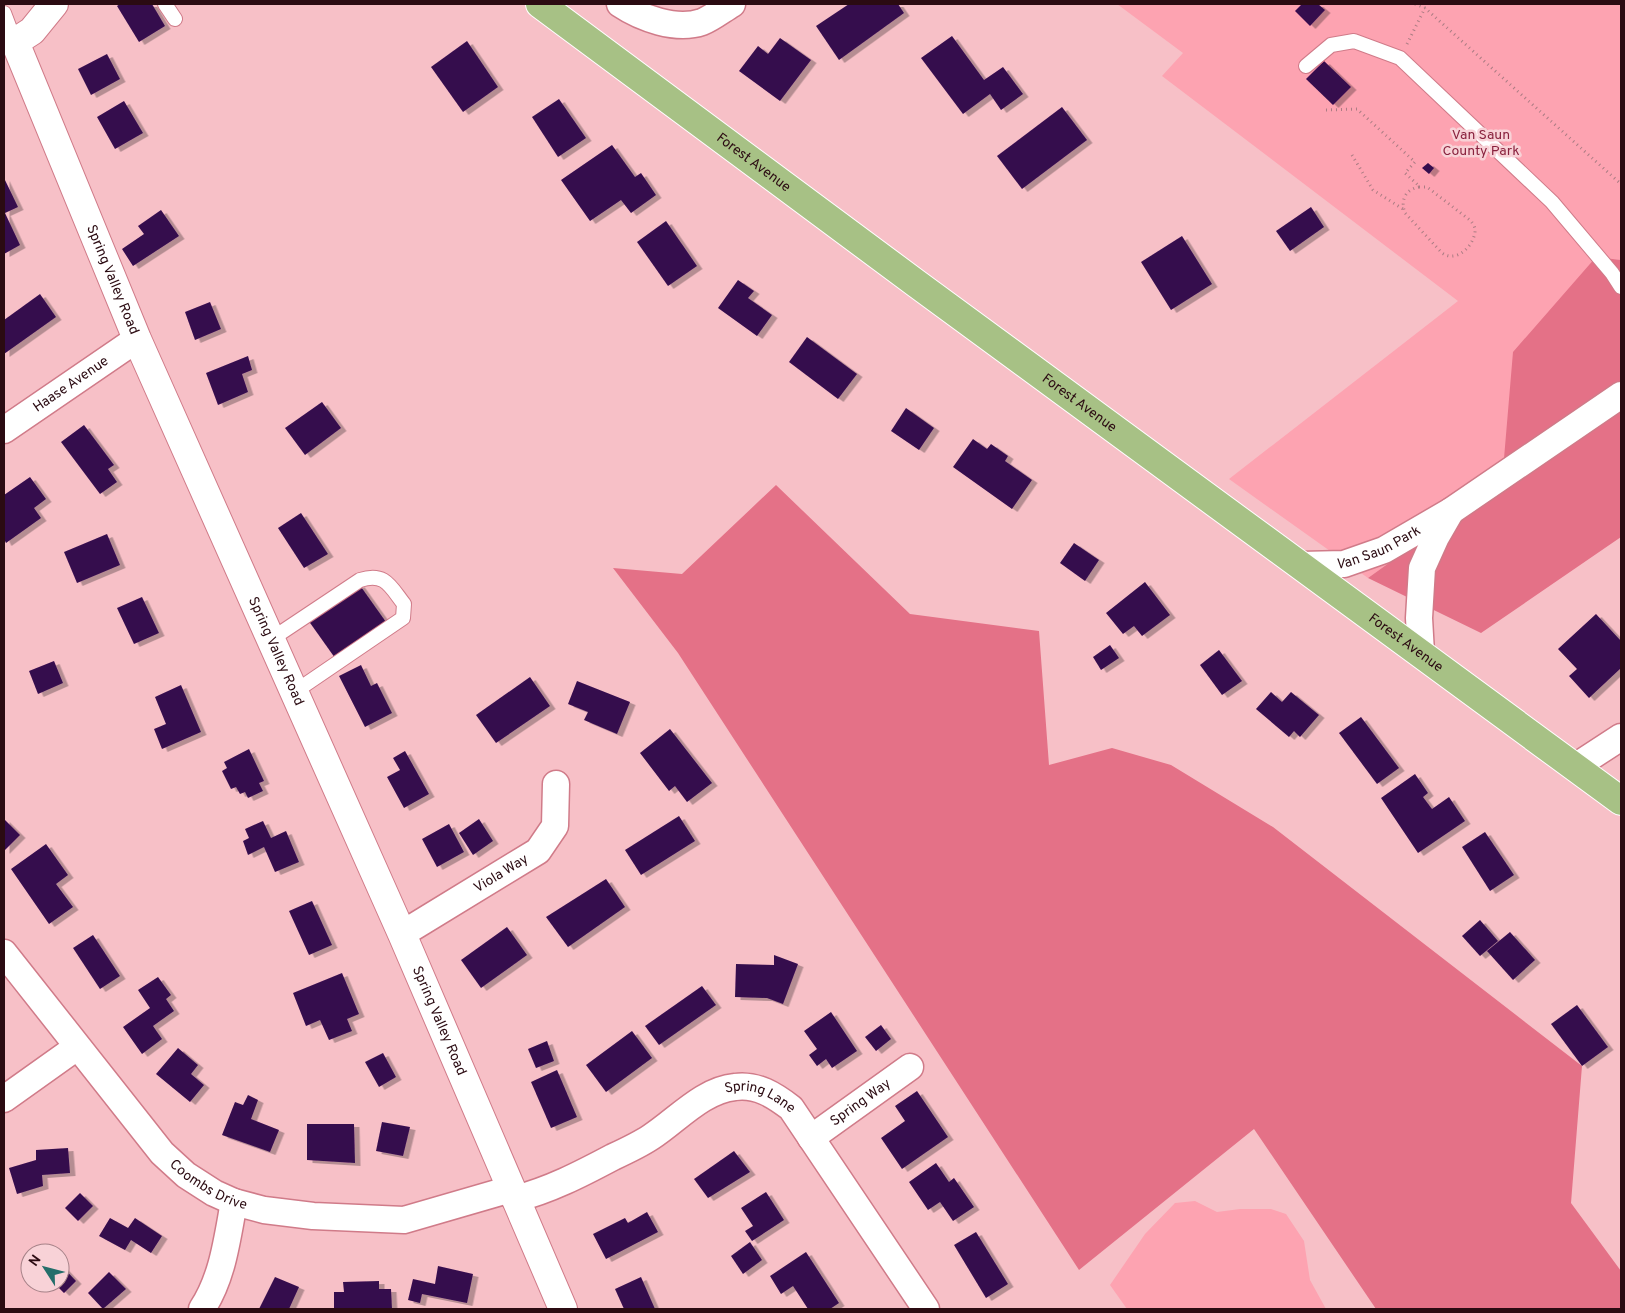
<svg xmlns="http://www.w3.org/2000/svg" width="1625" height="1313" viewBox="0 0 1625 1313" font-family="Overpass,sans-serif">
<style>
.green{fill:#fda3b1}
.forest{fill:#e47187}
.building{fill:#360b4e;filter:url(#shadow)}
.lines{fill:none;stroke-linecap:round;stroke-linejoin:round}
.lane-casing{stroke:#d07b89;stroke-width:16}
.street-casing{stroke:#d07b89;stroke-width:29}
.secondary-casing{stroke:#d07b89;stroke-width:30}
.primary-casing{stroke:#fff;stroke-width:30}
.path{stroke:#ab7c83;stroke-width:3;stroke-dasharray:1 4;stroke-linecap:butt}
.lane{stroke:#fff;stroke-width:14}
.street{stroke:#fff;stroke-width:26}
.secondary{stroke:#fff;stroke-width:28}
.primary{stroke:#a7c185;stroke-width:28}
.labels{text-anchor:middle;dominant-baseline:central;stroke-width:5;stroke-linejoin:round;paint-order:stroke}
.park-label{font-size:14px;fill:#89223e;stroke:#f8d2d7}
.street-label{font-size:14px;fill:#2b0b12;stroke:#f8d2d7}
</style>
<defs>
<filter id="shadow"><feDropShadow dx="5.5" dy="3" stdDeviation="0" flood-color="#0004"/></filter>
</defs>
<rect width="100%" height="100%" fill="#f7c0c7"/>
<!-- green -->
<g class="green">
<path d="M1117,4H1621V260L1596,257L1502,482L1368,578L1229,479L1458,301L1162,76L1183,53Z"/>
<path d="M1195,1201L1217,1212L1240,1209H1271L1286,1214L1304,1241L1310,1280L1326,1309H1127L1110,1285L1145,1234L1175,1203Z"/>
</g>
<!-- forest -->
<g class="forest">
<path d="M1596,257L1621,260V537L1481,633L1368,578L1502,482L1513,352Z"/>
<path d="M776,485L910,614L1039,631L1049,765L1112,748L1171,765L1273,827L1582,1066L1571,1203L1621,1271V1309H1376L1254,1129L1079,1270L678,653L613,568L682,574Z"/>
</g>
<!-- building -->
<g class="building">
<path d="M120,4H152L165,26L139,42L117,6Z"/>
<path d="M849,4H898L904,13L839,60L816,26Z"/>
<path d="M1302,4H1318L1325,10L1310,26L1295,11Z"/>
<path d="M952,36L984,80L1003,67L1023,94L1001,110L990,94L963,114L921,58Z"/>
<path d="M780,38L811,60L780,101L739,71L758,46L768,54Z"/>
<path d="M467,41L498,87L463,112L431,67Z"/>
<path d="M107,54L120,79L91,95L78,69Z"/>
<path d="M1324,61L1351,87L1333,105L1306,79Z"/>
<path d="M559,99L586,138L558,157L532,117Z"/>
<path d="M124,101L143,133L115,149L97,117Z"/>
<path d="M1062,107L1087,140L1022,189L997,156Z"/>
<path d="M612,145L635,177L641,173L656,195L631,213L621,200L590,221L561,180Z"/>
<path d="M1428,163L1434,168L1429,174L1422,168Z"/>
<path d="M4,178L18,207L5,213L20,245L4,254Z"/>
<path d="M1311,207L1324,227L1290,251L1276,231Z"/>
<path d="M161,210L179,236L133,266L122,249L144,234L138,226Z"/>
<path d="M666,221L697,266L668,286L637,242Z"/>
<path d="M1182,236L1212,284L1171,310L1141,262Z"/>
<path d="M738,280L754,291L748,298L772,315L757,336L718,308Z"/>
<path d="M40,294L56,317L4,354V320Z"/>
<path d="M210,302L221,329L195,340L185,312Z"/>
<path d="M807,337L857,374L838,399L789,362Z"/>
<path d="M248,356L252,370L242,374L248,392L218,405L206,373Z"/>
<path d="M322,402L341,428L305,455L285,428Z"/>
<path d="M906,408L934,428L919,450L891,431Z"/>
<path d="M84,425L114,465L108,469L117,482L100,494L61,442Z"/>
<path d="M973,439L987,449L991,444L1008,456L1005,461L1032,480L1012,509L953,467Z"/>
<path d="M30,477L46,499L34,508L41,518L6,543L4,539V495Z"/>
<path d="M301,513L328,554L304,568L278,528Z"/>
<path d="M107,534L120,565L77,583L64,552Z"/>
<path d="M1074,543L1099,560L1085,581L1060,563Z"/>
<path d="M1145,582L1170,615L1142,636L1134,626L1123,634L1106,613Z"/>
<path d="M359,584L386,622L335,658L308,620Z"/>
<path d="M142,597L159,633L134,644L117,608Z"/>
<path d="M1596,614L1621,641V668L1589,698L1569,676L1577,669L1558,649Z"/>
<path d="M1110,645L1119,658L1101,670L1093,657Z"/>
<path d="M1219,650L1242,681L1222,695L1200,665Z"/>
<path d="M54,661L63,683L38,694L29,671Z"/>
<path d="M361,665L371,686L377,683L392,713L365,727L339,676Z"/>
<path d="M530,677L550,706L496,743L476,715Z"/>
<path d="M577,681L630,702L617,734L584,720L588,712L568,704Z"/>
<path d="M181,685L201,732L162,749L154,729L166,724L155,697Z"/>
<path d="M1271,692L1282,702L1291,692L1319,715L1300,737L1294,731L1289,737L1256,709Z"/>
<path d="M1361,717L1399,768L1377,784L1339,733Z"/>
<path d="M670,729L712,783L687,802L675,786L669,791L640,753Z"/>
<path d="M249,749L264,781L259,783L263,791L248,798L245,792L240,794L236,787L231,789L222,771L227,768L224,762Z"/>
<path d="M405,751L429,794L404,808L387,777L400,770L393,758Z"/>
<path d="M1415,774L1428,793L1423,797L1432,809L1449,797L1465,821L1418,853L1381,798Z"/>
<path d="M679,816L695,841L641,875L625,850Z"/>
<path d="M4,819L20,835L4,851Z"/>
<path d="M479,819L493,841L473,855L459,833Z"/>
<path d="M263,821L271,838L286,831L299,862L275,872L264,847L248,855L243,841L249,838L245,829Z"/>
<path d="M449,824L464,852L437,867L422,839Z"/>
<path d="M1485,832L1514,875L1490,891L1462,847Z"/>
<path d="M46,844L68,875L56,884L73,907L49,924L11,869Z"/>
<path d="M606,879L625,907L568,947L546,917Z"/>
<path d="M312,901L332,945L309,955L289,911Z"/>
<path d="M1480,920L1498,941L1480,956L1462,936Z"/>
<path d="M507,927L527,955L481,988L461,960Z"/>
<path d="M1510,932L1535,960L1513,980L1487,951Z"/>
<path d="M93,935L120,976L100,989L73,948Z"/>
<path d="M774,955L798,964L783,1004L767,998L735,997L736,964L774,965Z"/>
<path d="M342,973L359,1014L347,1019L352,1031L329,1040L320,1020L306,1026L293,993Z"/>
<path d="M158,977L171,995L166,999L174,1011L153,1026L162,1039L142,1054L123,1027L150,1008L138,990Z"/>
<path d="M702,986L716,1005L659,1045L645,1026Z"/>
<path d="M1577,1005L1608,1047L1582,1066L1551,1024Z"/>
<path d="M831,1012L857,1051L832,1068L826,1059L817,1066L809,1055L817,1049L804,1031Z"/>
<path d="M881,1025L891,1039L876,1051L865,1037Z"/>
<path d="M632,1031L652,1058L606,1092L586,1065Z"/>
<path d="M547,1041L554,1061L536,1068L528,1049Z"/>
<path d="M178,1048L198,1065L191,1074L204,1085L190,1102L156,1074Z"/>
<path d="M383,1053L396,1077L379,1087L365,1062Z"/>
<path d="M557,1070L577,1117L551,1128L531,1082Z"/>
<path d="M917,1091L948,1137L902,1169L881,1138L905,1121L895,1106Z"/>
<path d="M248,1095L258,1100L251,1119L279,1130L270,1152L222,1135L235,1102L243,1105Z"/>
<path d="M382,1122L410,1127L403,1156L376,1151Z"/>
<path d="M307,1124H354L355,1163L307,1160Z"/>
<path d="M68,1148L70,1173L42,1175L43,1186L17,1194L9,1168L36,1160V1150Z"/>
<path d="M734,1151L750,1172L708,1198L694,1179Z"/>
<path d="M936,1163L949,1182L954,1178L974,1207L953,1221L940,1202L928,1210L909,1182Z"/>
<path d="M766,1192L784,1220L752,1241L745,1231L753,1226L741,1208Z"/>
<path d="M80,1193L93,1206L78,1221L65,1208Z"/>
<path d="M647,1212L658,1232L606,1259L593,1234L625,1218L628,1223Z"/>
<path d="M110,1218L128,1228L135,1218L162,1236L151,1253L131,1240L125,1250L99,1236Z"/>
<path d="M976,1232L1008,1284L986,1298L954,1245Z"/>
<path d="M750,1242L762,1260L743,1274L731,1256Z"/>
<path d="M806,1252L839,1303L830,1309H808L793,1286L781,1294L770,1276Z"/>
<path d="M60,1264L76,1281L64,1293L54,1283H60Z"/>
<path d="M438,1266L473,1274L467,1303L422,1294L420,1303L408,1300L413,1279L435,1284Z"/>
<path d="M109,1272L126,1289L103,1309L88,1293Z"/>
<path d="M275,1277L299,1287L289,1309H259Z"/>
<path d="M641,1277L655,1309H624L615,1289Z"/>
<path d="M379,1281V1289H391L392,1309H334V1292H344L343,1282Z"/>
</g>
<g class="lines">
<!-- lane casing -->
<g class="lane-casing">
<g id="lane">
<path d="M165,4L175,19"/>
<path d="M4,13L15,42"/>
<path d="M1306,66L1331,45L1354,41L1400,58L1552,202L1612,273L1621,287"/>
<path d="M270,640L360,580C385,572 390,586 404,604L403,618L293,693"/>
</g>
</g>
<!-- street casing -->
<g class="street-casing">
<g id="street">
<path d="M620,4C641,18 676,31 702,22C712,18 722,10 732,4"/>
<path id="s1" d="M4,430L137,339"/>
<path id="s2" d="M1301,565L1344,564L1384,550L1451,511L1621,395"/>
<path d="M1421,653L1419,618L1422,568L1436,537L1451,511"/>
<path d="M1575,767L1621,737"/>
<path id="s3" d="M402,934L538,851L555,826L556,784"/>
<path id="s4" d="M4,953L162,1153L186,1175L214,1193L234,1202L264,1210L313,1216L404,1220L511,1189"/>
<path d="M4,1099L77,1047"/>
<path id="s5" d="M811,1138L910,1067"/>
<path id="s6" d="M515,1199C550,1190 581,1174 613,1157C626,1151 639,1145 651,1137C677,1120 703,1090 735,1087C757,1084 774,1095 791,1108L926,1309"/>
<path d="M202,1309C223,1277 227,1239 234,1202"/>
</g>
</g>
<!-- secondary casing -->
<g class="secondary-casing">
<g id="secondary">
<path id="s7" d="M54,4L32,31L15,42L137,339L402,934L563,1309"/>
</g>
</g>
<!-- primary casing -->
<g class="primary-casing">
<g id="primary">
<path id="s8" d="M540,4L917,284L1621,801"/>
</g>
</g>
<!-- path -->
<g class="path">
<path d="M1415,4L1425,8L1621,184"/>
<path d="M1407,44L1425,8"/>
<path d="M1326,110L1357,109L1415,162L1405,173L1419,186"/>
<path d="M1352,155L1373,190L1403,209"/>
<path d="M1419,187H1427L1471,221C1473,224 1476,228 1475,232C1473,247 1456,263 1442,253L1405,213C1400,200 1406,189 1419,187Z"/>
</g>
<!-- lane -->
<use href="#lane" class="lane"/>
<!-- street -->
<use href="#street" class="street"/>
<!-- secondary -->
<use href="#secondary" class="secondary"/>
<!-- primary -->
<use href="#primary" class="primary"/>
</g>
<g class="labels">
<!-- park labels -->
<g class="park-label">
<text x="1481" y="135">Van Saun<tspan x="1481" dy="16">County Park</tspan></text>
</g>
<!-- street labels -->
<g class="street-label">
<text stroke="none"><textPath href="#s8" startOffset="266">Forest Avenue</textPath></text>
<text stroke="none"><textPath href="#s7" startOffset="312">Spring Valley Road</textPath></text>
<text stroke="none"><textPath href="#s1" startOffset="81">Haase Avenue</textPath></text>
<text stroke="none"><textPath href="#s8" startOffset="671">Forest Avenue</textPath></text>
<text stroke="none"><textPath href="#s2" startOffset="81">Van Saun Park</textPath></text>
<text stroke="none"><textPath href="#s8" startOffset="1076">Forest Avenue</textPath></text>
<text stroke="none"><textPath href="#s7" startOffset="718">Spring Valley Road</textPath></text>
<text stroke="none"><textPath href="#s3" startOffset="116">Viola Way</textPath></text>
<text stroke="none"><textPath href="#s7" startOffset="1122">Spring Valley Road</textPath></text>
<text stroke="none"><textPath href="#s5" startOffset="61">Spring Way</textPath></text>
<text stroke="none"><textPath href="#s6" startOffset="276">Spring Lane</textPath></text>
<text stroke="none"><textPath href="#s4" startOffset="312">Coombs Drive</textPath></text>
</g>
</g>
<!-- border -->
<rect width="1625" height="1313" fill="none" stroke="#2b0b12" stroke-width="10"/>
<!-- north arrow -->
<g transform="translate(45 1268) rotate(306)"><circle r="24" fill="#f8d2d7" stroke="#a68288"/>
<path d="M0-4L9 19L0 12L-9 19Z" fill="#246e6a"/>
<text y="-8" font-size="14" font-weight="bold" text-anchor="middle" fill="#2b0b12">N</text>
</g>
</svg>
